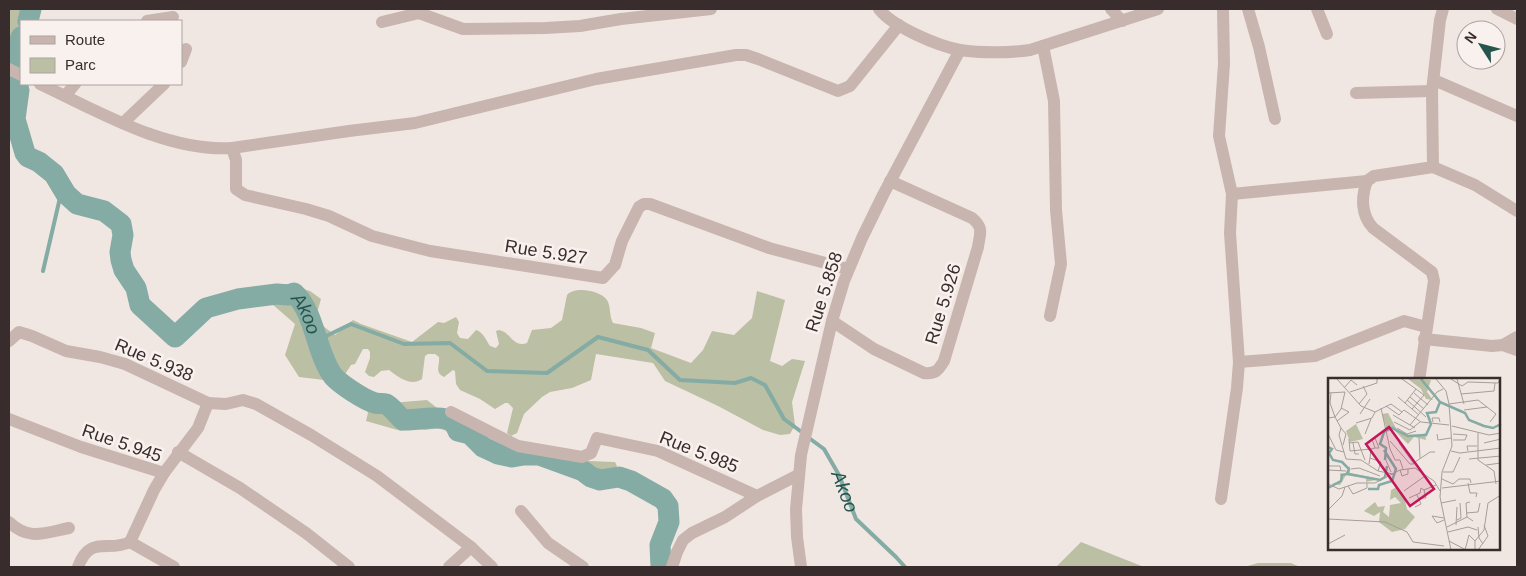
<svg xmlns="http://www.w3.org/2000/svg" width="1526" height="576" viewBox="0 0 1526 576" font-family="Helvetica,sans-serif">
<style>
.green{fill:#bbbfa3}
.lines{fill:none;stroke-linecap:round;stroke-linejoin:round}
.stream{stroke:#84aba4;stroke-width:4}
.river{stroke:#84aba4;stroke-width:21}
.minor{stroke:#c8b5af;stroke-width:12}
.labels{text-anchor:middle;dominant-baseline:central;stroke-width:5;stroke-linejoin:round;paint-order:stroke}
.street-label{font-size:18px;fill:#382d2c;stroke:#f9f1ee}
.water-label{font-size:19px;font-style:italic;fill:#26554e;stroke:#f9f1ee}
.inset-river{fill:none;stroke:#84aba4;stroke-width:2.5}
.inset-road{fill:none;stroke:#a79d99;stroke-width:1}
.view{fill:#c2185b;fill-opacity:0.15;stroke:#c2185b;stroke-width:2.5}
.inset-edge{fill:none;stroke:#382d2c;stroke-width:2.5}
</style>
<rect width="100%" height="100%" fill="#f1e7e2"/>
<!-- green -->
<g class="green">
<path d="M9,9H39L33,21H21V57L20,58L9,56Z"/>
<path d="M285,284L310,291L321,299L315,320L335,335L353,320L361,324L412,342L438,322L444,323L456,317L459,322L457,333L460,338L468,339L476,330C483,332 486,340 490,346L496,348L499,344L496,331L499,330C511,332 513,348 527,343L532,330L551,328L562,320L567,295C574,286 600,290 607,300C611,306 609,316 613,323L641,328L655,333L651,348L691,363L703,350L712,331L734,335L752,318L757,291L785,300L770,361L782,366L792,359L805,361L792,402L795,425L790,434L780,435L763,430L718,406L665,381L653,363L596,354L591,380L572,388L550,392L542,397L524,414L517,433L511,436L507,433L513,408L508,403H505L495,409L480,399L460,390L456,384L455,371L453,370L444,377C434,372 440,366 439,357L435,354H428L425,356L422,379C411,387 398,377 389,370L381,371L374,377L369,376L365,372L370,358V352L368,349H363L355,364L351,365L344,376L376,400L391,403L427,400L447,416L479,433L487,444L496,447H531L589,461L615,462L617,466L613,471L583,473L568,471L539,464L508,460L496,457L461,436L438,428L425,430L409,429L401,431L366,421L368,413L365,407L345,398L330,383L324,380L299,377L285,355L295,324L272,304Z"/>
<path d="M1081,542L1144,567H1056Z"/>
<path d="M1258,563H1291L1300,567H1244Z"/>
</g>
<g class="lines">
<!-- stream -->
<g class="stream">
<path d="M9,86L13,83"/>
<path d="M43,271L62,189"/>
<path d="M318,340L351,324L404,344L450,343L487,371L547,373L598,337L648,350L680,380L735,383L751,378L765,385L784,419L803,433"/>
<path id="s1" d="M809,438L824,449L839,475L856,519L896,557L905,567"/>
</g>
<!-- river -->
<g class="river">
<path d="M28,21L31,9"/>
<path id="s2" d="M21,37L10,76L13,83L19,90L15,119L25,153L28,157L39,162L54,174L66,194L77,204L104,211L121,224L123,235L120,252L121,260L124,270L136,288L140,305L175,337L206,308L238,299L277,294L289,295L294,293C315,312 316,353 333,376C340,384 364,400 375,403C379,404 383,403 386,404C392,407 398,416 403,420C415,420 442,415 451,421C455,423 456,427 458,431L470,434L483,447L498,454L512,457L524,455H539L583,471L591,477L600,480L619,477L631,481L663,499L668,506L669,522L660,545L661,567"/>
</g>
<!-- minor -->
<g class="minor">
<path d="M879,9C893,27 938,46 960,50C980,53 1010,53 1030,50L1158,9"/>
<path d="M1111,9L1122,21"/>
<path d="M1248,9L1259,47L1275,119"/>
<path d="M1317,9L1327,34"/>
<path d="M1497,9L1517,19"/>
<path d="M147,21L173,17"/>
<path d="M382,22L419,13L463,29L545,28L580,26L621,19L711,9"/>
<path d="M1043,46L1054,101L1056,210L1061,264L1050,316"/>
<path d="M181,62L186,49"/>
<path d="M9,69L21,75"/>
<path d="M1434,80L1517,116"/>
<path d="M40,84C98,111 166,152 232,148L236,160V189L245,195L306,209L329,216L372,236L430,251L603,278L615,265L622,241L639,207L644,204H650L769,248L848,269"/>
<path d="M1356,93L1432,91"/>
<path d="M65,96L75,84"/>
<path d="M123,123L164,84"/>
<path d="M232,148L349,131L415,123L596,79L736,55H746L758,59L838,91L850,86L899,25"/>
<path d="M1433,167L1475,185L1517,211"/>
<path d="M1232,194L1367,181"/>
<path d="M832,321L874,349L924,373C935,374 938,371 944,361L978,247C980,233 984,228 972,218L890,181"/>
<path d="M1424,339L1492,346L1503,345L1517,350"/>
<path d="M9,341L19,332L32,336L66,351L100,357L125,364L208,403L198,428L164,473"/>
<path d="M1503,345L1517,337"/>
<path d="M1239,362L1315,356L1404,321L1426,327"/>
<path d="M1419,380L1434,281L1432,272L1373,228C1361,215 1361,197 1367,181L1374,176L1433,167L1432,91L1440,20L1443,9"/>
<path d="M208,403L226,404L243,400L256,404L311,435L377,476L471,547"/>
<path d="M451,412L518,446L582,457L591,453L597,438L658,451L757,496"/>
<path d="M9,419L81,447L164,473L154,490L130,542L174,567"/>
<path d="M178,452L240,488L306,533L349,567"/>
<path d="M1221,499L1237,388L1239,362L1230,233L1232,194L1219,136L1224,64L1223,9"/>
<path d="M521,511L548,543L583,567"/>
<path d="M9,522C29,541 44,533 69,528"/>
<path d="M78,567C90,534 108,553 130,542"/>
<path d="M449,567L471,547L492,567"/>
<path d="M672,567L677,552L683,540L692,533L725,517L757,496L798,475"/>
<path d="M801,567L797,537L796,509L801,455L832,321L844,281L862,238L883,195L960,50"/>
</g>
</g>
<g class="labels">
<!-- street labels -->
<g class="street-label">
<text transform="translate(546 252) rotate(9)">Rue 5.927</text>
<text transform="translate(824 292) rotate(-72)">Rue 5.858</text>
<text transform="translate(943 304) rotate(-73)">Rue 5.926</text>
<text transform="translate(154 360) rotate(23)">Rue 5.938</text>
<text transform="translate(122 443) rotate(19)">Rue 5.945</text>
<text transform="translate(699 452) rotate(22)">Rue 5.985</text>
</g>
<!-- water labels -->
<g class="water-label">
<text stroke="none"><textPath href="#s2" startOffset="536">Akoo</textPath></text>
<text stroke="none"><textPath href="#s1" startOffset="66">Akoo</textPath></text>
</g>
</g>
<!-- overview -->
<g transform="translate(1328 378)">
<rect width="172" height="172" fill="#f1e7e2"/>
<path d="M80,1L103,2L99,14L105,22L98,21L93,11ZM60,35L70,54L87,59L97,55L98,62L86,59L80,66L65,51L59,52L54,36ZM28,46L35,61L22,64L18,53ZM22,88V95L52,101L38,104V100L18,97L12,107L4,106L13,102L12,95L17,96ZM69,109L76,118L79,131L87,139L77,151L64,154L51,144L52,134L46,138L36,133L47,124L50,129L57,128L55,134L61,139L62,127L73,125L67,119L62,122L63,112Z" fill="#bbbfa3"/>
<path class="inset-river" d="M93,1L112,24M0,69L4,71L1,75L5,82L14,84L21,91L19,96L14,97L13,103L0,110M57,82L58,70L52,66L56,54L64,50L80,58L98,57L103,46L99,35L108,34L112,24L137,35L141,42L156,48L165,50L173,46M20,96L52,102L57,99L59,88M40,111H50L51,107L64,103L68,91L56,72"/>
<path class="inset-road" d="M9,1L33,28L47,34L63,26L74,34M74,1L88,11L77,25M108,1L118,13L121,26L124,68L114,94L112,119L123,172M123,1L134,8L140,4L170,5L172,1M129,1L136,26M16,10L23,2L29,7M22,14L49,5V1M0,15L17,14L13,31L7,39L13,50L11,57L18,81L33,82L50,93L65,96M86,15L100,27M133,16L166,13L167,5M70,19L91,37M82,19L96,31M79,22L98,39M31,26L39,16L35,8M121,26L150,22L168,36L162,44M58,28L71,37L76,32L93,44L121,47M53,30L62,71L67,82H72L75,91M84,31L96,17L88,11M136,32L159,29M32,36L42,21M65,37L87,50M0,40L7,39L2,25L3,15M9,43L21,34L13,30M66,44L82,52L92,44M105,44L104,40H111L112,44M28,45L44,40L47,34M82,47L109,14L115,11M124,48L161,57L173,55M13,50L18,56L15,67M69,50L79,56L88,53M150,55V82L166,93L168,106M0,56L8,72L16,74M37,56L43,41M109,56L110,62L123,60M125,56L139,57L137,62H125M91,60L92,80M21,61L22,73L43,71M62,63L82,86H86M21,65L30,64L37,82M25,65L27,76H31M71,65L86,86M156,65L173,61M123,73L132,75L173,70M140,73L139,68H149M42,80L43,71L47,70L44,61L47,60L51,70H47M57,80L63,94M141,81L173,78M87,84L102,74H107M41,86L42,80L53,84L50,93M158,87L173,85M0,88H12L13,93M87,90L106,103L112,113M23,91L31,90L52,98M0,92L18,93M72,92L74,98L80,96V91M115,94H125L132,79M114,101L125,106L131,101H142L143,105M140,105L142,115H149L148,119M0,106L11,111L29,105H47L72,92L87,90M20,108L25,116L39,110V105M114,110L173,103M76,113L97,98M81,120L92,115L93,110L96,112L108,107M91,120H98L96,112M142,124L138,125L139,139L145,143M113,125L128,122M87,129L93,126L89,117M0,132L14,118L17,109M138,135L150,134L152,125M116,140L104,138L109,145L116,142M0,141L57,144L79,154L85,164L116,168M129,142L133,140L132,125M128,147L129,129M119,149L139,139M150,149L151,160L155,166M120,154L140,149L149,152M121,163L138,172M147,163L156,152L160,125L173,117M0,166L17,157M137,172L141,157L147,163V172M150,172L160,158L156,147"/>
<path class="view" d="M61,49L106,111L82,128L38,66Z"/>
<rect width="172" height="172" class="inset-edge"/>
</g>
<!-- border -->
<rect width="1526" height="576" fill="none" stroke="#382d2c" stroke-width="20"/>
<!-- legend -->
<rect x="20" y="20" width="162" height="65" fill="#f9f1ee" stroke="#aca3a0"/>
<rect x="30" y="36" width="25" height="8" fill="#c8b5af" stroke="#aca3a0"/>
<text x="65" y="45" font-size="15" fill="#382d2c">Route</text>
<rect x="30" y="58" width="25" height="15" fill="#bbbfa3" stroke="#aca3a0"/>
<text x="65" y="70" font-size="15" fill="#382d2c">Parc</text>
<!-- north arrow -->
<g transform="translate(1481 45) rotate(306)"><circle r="24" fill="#f9f1ee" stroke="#aca3a0"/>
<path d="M0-4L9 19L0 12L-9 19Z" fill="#26554e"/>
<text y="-8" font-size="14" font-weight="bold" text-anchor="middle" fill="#382d2c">N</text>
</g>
</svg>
